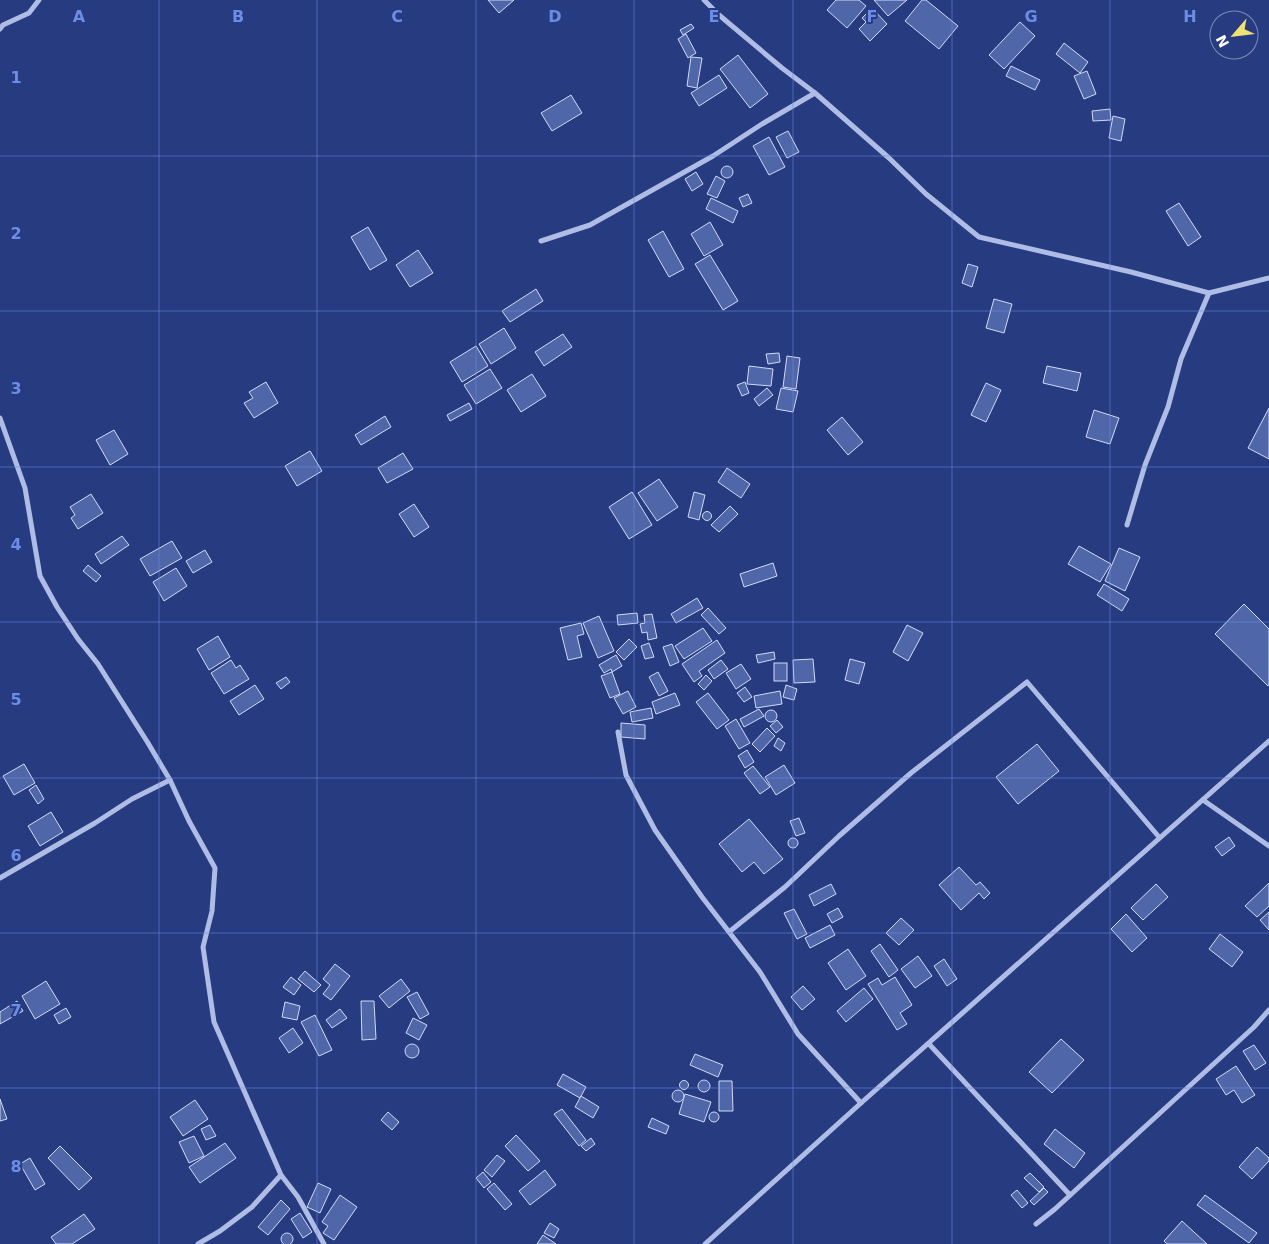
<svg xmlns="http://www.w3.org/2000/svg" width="1269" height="1244" viewBox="0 0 1269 1244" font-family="'DejaVu Sans',sans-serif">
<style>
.building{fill:#4f66a8;stroke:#d1daf5}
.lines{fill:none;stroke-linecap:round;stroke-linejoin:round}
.minor{stroke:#aebce6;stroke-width:5}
.grid{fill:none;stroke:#6c8ce6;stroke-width:1;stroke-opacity:0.55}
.grid-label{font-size:16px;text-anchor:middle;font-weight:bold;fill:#6c8ce6;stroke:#273c80;stroke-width:4;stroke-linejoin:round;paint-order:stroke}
</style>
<rect width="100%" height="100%" fill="#273c80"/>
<!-- building -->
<g class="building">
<path d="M488,0H514L499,13Z"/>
<path d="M836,0H859L866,6L847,28L827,10Z"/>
<path d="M874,0H907L888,16Z"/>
<path d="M922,0H926L958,26L939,49L905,21Z"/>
<path d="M872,8L887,24L870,41L859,29L866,22L862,18Z"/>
<path d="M1020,22L1035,36L1004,69L989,55Z"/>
<path d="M691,24L694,28L683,35L680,30Z"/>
<path d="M686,34L696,53L688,58L678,39Z"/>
<path d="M1064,43L1088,62L1080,73L1056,54Z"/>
<path d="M738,55L768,94L750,108L720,69Z"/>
<path d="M691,57L702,58L697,88L687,86Z"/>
<path d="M1011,66L1040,80L1035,90L1006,76Z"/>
<path d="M1087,71L1096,94L1084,99L1074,76Z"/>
<path d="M719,75L727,88L699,106L691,93Z"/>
<path d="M571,95L582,113L552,131L541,113Z"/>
<path d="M1110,109L1111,120L1093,121L1092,111Z"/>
<path d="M1113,116L1125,119L1121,141L1109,138Z"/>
<path d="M788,131L799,152L787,158L776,137Z"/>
<path d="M769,137L785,167L769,175L753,146Z"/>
<circle cx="727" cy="172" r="6"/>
<path d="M696,172L703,184L692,191L685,179Z"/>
<path d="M716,176L725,181L717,198L707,194Z"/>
<path d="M748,194L752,203L743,207L739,198Z"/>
<path d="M711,198L738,211L733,223L706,209Z"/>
<path d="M1179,203L1201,237L1188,246L1166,211Z"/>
<path d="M710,222L723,245L704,256L691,234Z"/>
<path d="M368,227L387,260L370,270L351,237Z"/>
<path d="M663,231L684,269L669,277L648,240Z"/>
<path d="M418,250L433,273L410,287L396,265Z"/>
<path d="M710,255L738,301L723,310L695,264Z"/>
<path d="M968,264L978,267L972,287L962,283Z"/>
<path d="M536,289L543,301L510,322L502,311Z"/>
<path d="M994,299L1012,304L1004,333L986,328Z"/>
<path d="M504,328L516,348L491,364L479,344Z"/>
<path d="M563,334L572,347L544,366L535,352Z"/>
<path d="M476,346L488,366L462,382L450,362Z"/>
<path d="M779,353L780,362L768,364L766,354Z"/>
<path d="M787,356L800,358L796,389L783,387Z"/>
<path d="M749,366L773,369L771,386L747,384Z"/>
<path d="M1047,366L1081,373L1077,391L1043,383Z"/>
<path d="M490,369L502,388L476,404L464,385Z"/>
<path d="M532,374L546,396L521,412L507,390Z"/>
<path d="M266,382L278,403L254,418L244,403L253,398L249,392Z"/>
<path d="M745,382L749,393L742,396L737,385Z"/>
<path d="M986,383L1001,390L986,422L971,415Z"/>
<path d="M767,388L773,395L759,406L754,399Z"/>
<path d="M781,388L798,391L793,412L776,409Z"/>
<path d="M469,403L472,409L450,421L447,415Z"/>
<path d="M1269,408V459L1248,448Z"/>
<path d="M1094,410L1119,418L1110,444L1086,437Z"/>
<path d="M385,416L391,427L361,445L355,435Z"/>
<path d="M842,417L863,442L848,455L827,430Z"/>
<path d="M114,430L128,454L110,465L96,440Z"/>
<path d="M310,451L322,471L297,486L285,466Z"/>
<path d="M403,453L413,469L387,483L378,468Z"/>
<path d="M727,468L750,484L741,498L718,482Z"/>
<path d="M659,479L678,507L657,521L638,493Z"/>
<path d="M632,492L652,525L629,539L609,507Z"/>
<path d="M694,492L705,495L699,520L688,517Z"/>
<path d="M91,494L103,513L78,529L71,518L75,515L70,507Z"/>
<path d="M414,504L429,527L414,537L399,514Z"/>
<path d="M730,506L738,514L719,532L711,525Z"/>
<circle cx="707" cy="516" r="4.5"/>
<path d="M122,536L129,545L101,564L95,554Z"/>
<path d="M172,541L182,558L150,576L140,559Z"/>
<path d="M1079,546L1111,564L1100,582L1068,564Z"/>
<path d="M1119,548L1140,557L1125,591L1105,581Z"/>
<path d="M205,550L212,562L193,573L186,561Z"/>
<path d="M773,563L777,576L744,587L740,574Z"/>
<path d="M88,565L101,576L96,582L83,571Z"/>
<path d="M176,568L187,586L164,601L153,582Z"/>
<path d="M1104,584L1129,599L1122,611L1097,595Z"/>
<path d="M697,598L703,608L676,623L671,614Z"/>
<path d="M1244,604L1269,629V684L1268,686L1215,634Z"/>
<path d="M708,608L726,628L719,634L701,615Z"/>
<path d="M637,613L638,623L618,625L617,615Z"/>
<path d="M652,614L657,638L648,640L647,632L642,633L640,624L645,623L644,615Z"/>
<path d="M599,616L614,651L598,658L583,623Z"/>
<path d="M581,623L584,634L577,636L582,657L568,660L560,628Z"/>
<path d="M907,625L923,633L908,661L893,652Z"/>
<path d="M703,628L712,641L684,659L675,646Z"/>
<path d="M218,636L230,657L209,670L197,649Z"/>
<path d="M629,639L637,647L624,660L616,652Z"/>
<path d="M717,640L725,653L699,671L702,676L694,682L682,664Z"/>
<path d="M649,643L654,657L645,659L641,646Z"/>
<path d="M672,644L679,662L670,666L663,647Z"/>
<path d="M774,652L775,659L758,663L756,655Z"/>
<path d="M616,655L622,666L612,672L611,669L604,673L599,665Z"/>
<path d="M813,659L815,682L794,683L793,660Z"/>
<path d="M850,659L865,663L859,684L845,680Z"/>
<path d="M231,660L236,668L240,665L249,679L224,694L211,673Z"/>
<path d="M721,660L728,669L714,679L708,670Z"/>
<rect x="774" y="663" width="13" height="18"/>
<path d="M741,664L751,679L736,689L726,673Z"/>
<path d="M612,672L620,694L610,698L601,676Z"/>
<path d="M658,672L668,691L659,696L649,677Z"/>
<path d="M706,675L712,681L704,690L698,684Z"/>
<path d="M286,677L290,682L281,689L276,683Z"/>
<path d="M255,685L264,699L239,715L230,701Z"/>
<path d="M786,685L797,689L794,700L783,697Z"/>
<path d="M745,687L752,697L744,702L737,693Z"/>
<path d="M628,691L636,707L623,714L614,698Z"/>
<path d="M780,691L782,704L756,708L754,696Z"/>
<path d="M675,693L680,705L656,714L652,702Z"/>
<path d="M708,693L729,720L717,729L696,702Z"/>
<path d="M651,708L653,718L632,722L630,712Z"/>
<path d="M759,709L764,716L744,727L740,719Z"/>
<circle cx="771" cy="716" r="6"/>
<path d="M736,719L750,743L739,749L725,726Z"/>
<path d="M777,720L783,727L776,733L770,726Z"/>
<path d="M621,723L645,725V739L621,737Z"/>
<path d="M767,728L775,736L760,752L752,744Z"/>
<path d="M778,738L785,743L781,751L774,746Z"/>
<path d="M1037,744L1059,771L1018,804L996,777Z"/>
<path d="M747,750L754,762L745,768L738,756Z"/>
<path d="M24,764L35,783L14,795L3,776Z"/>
<path d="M784,765L795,783L776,795L765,777Z"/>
<path d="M753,766L770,787L760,794L744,773Z"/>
<path d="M36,785L44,799L38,804L29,790Z"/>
<path d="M51,812L63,832L40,846L28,826Z"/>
<path d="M799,818L805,833L796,836L790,821Z"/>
<path d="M749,819L783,859L764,874L754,862L742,872L719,844Z"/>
<path d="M1229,837L1235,846L1222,856L1215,847Z"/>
<circle cx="793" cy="843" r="5"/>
<path d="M959,867L976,885L980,882L990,893L984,899L979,893L961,910L939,885Z"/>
<path d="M1269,883V906L1257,917L1245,906Z"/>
<path d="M831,884L836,894L814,906L809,895Z"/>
<path d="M1156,884L1168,897L1143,920L1131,908Z"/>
<path d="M838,908L843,917L832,923L827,914Z"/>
<path d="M794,909L807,934L797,939L784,913Z"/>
<path d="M1269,912V930L1260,920Z"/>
<path d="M1126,914L1147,938L1132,952L1111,929Z"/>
<path d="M901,918L914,930L899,945L886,933Z"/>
<path d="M830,925L835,935L810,948L805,938Z"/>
<path d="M1220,934L1243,952L1232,967L1209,949Z"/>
<path d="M880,944L898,970L889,977L871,951Z"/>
<path d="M848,949L866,976L846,990L828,963Z"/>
<path d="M918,956L932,976L915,988L901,969Z"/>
<path d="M944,959L957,979L947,986L934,966Z"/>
<path d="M335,964L350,976L331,1000L323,994L330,985L323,979Z"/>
<path d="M305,971L321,985L314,992L298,979Z"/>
<path d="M291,977L301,985L294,995L283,987Z"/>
<path d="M895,977L912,1005L900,1013L907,1024L897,1030L868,984L878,978L882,985Z"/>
<path d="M401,979L410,991L389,1008L379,996Z"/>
<path d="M46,981L60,1004L35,1019L22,996Z"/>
<path d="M803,986L815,999L802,1010L791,997Z"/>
<path d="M864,988L873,999L846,1022L837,1011Z"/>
<path d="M417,992L429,1014L420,1019L407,997Z"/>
<path d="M17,1001L23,1011L0,1024V1012Z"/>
<path d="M361,1001H374L376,1039L362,1040Z"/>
<path d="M285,1002L300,1006L297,1020L282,1017Z"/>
<path d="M66,1008L71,1017L59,1024L54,1015Z"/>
<path d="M340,1009L347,1018L332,1028L326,1020Z"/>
<path d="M315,1015L332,1050L319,1056L301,1022Z"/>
<path d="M413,1018L427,1025L419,1040L406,1033Z"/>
<path d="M293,1028L303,1043L289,1053L279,1038Z"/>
<path d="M1061,1039L1084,1060L1052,1093L1029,1072Z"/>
<circle cx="412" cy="1051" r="7"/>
<path d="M1254,1045L1266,1063L1255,1070L1243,1051Z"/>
<path d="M695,1054L723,1065L718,1077L690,1065Z"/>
<path d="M1236,1066L1255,1095L1242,1103L1234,1090L1226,1095L1216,1079Z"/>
<path d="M563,1074L586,1087L580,1098L557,1085Z"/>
<circle cx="704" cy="1086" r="6"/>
<circle cx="684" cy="1085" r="4.5"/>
<path d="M719,1081H732L733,1111H719Z"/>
<circle cx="678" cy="1096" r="6"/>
<path d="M685,1094L711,1102L704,1122L679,1114Z"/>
<path d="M581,1096L599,1107L593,1118L575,1107Z"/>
<path d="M0,1099L7,1119L0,1121Z"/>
<path d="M195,1100L208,1119L183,1136L170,1117Z"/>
<path d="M562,1109L586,1140L579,1146L554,1114Z"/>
<path d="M388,1112L399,1122L392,1130L381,1120Z"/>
<circle cx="714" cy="1117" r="5"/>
<path d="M652,1118L669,1126L666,1134L648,1127Z"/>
<path d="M210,1125L216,1136L206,1140L201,1129Z"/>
<path d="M1055,1129L1085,1153L1074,1168L1044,1144Z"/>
<path d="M516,1135L540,1161L528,1171L505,1146Z"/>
<path d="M194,1136L204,1156L189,1163L179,1142Z"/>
<path d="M591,1138L595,1144L586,1151L581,1146Z"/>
<path d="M225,1143L236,1158L200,1183L189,1167Z"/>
<path d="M60,1146L92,1178L79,1190L48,1158Z"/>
<path d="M1257,1147L1269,1158V1161L1252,1179L1239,1167Z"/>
<path d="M497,1155L505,1161L492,1177L484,1170Z"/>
<path d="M30,1158L45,1184L35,1190L20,1164Z"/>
<path d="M545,1170L556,1185L530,1205L519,1191Z"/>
<path d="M483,1172L491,1182L484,1188L476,1178Z"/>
<path d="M1030,1173L1044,1187L1039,1192L1024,1178Z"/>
<path d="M318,1183L331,1189L320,1213L307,1207Z"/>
<path d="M494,1183L512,1204L505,1210L487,1189Z"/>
<path d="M1044,1188L1048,1192L1034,1205L1030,1201Z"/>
<path d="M1017,1190L1028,1203L1022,1208L1011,1195Z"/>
<path d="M340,1195L357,1207L334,1240L323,1233L328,1226L322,1222Z"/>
<path d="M1205,1195L1257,1233L1249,1243L1197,1205Z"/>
<path d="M281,1200L290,1209L268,1235L258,1227Z"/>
<path d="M300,1213L312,1232L303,1238L291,1219Z"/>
<path d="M84,1214L95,1229L72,1244H56L51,1237Z"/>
<path d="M1182,1221L1207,1244H1167L1164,1241Z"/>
<path d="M550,1223L559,1229L554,1238L544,1233Z"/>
<circle cx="287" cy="1239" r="6"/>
<path d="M543,1235L556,1244H537Z"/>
</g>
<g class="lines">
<!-- minor -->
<g class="minor">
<path d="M704,0L719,15L782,68L815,93L889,158L926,194L979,237L1131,272L1209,293L1269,278"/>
<path d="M0,29L3,25L29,13L39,0"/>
<path d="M541,241L590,225L713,156L762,124L815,93"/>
<path d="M0,418L25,488L40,576L57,607L78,639L98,664L148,743L170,780L189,821L215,868L212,911L203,947L214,1022L281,1175L298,1197L324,1244"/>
<path d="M1127,525L1145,465L1168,407L1181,359L1209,293"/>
<path d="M618,732L626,775L655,830L702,897L760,972L798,1034L861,1103"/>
<path d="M1203,800L1269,846"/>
<path d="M0,878L95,823L132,799L170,780"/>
<path d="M729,932L785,887L839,836L911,773L1027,682L1159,837"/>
<path d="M929,1044L1070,1195"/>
<path d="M1036,1224L1055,1209L1254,1027L1269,1010"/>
<path d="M198,1244L220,1231L252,1207L281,1175"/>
<path d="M705,1244L861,1103L1269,741"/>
</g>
</g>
<!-- grid -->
<path class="grid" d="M159,0V1244M317,0V1244M476,0V1244M634,0V1244M793,0V1244M952,0V1244M1110,0V1244M0,156H1269M0,311H1269M0,467H1269M0,622H1269M0,778H1269M0,933H1269M0,1088H1269"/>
<g class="grid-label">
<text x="79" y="22">A</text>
<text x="238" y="22">B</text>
<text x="397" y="22">C</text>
<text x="555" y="22">D</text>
<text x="714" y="22">E</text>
<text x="872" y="22">F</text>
<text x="1031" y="22">G</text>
<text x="1190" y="22">H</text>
<text x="16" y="83">1</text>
<text x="16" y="239">2</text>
<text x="16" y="394">3</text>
<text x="16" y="550">4</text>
<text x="16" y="705">5</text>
<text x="16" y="861">6</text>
<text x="16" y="1016">7</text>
<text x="16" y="1172">8</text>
</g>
<!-- north arrow -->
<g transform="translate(1234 35) rotate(242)"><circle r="24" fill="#273c80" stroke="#7d8ab3"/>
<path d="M0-4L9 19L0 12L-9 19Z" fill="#eee273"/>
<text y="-8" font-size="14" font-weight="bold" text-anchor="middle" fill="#ffffff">N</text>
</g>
</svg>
